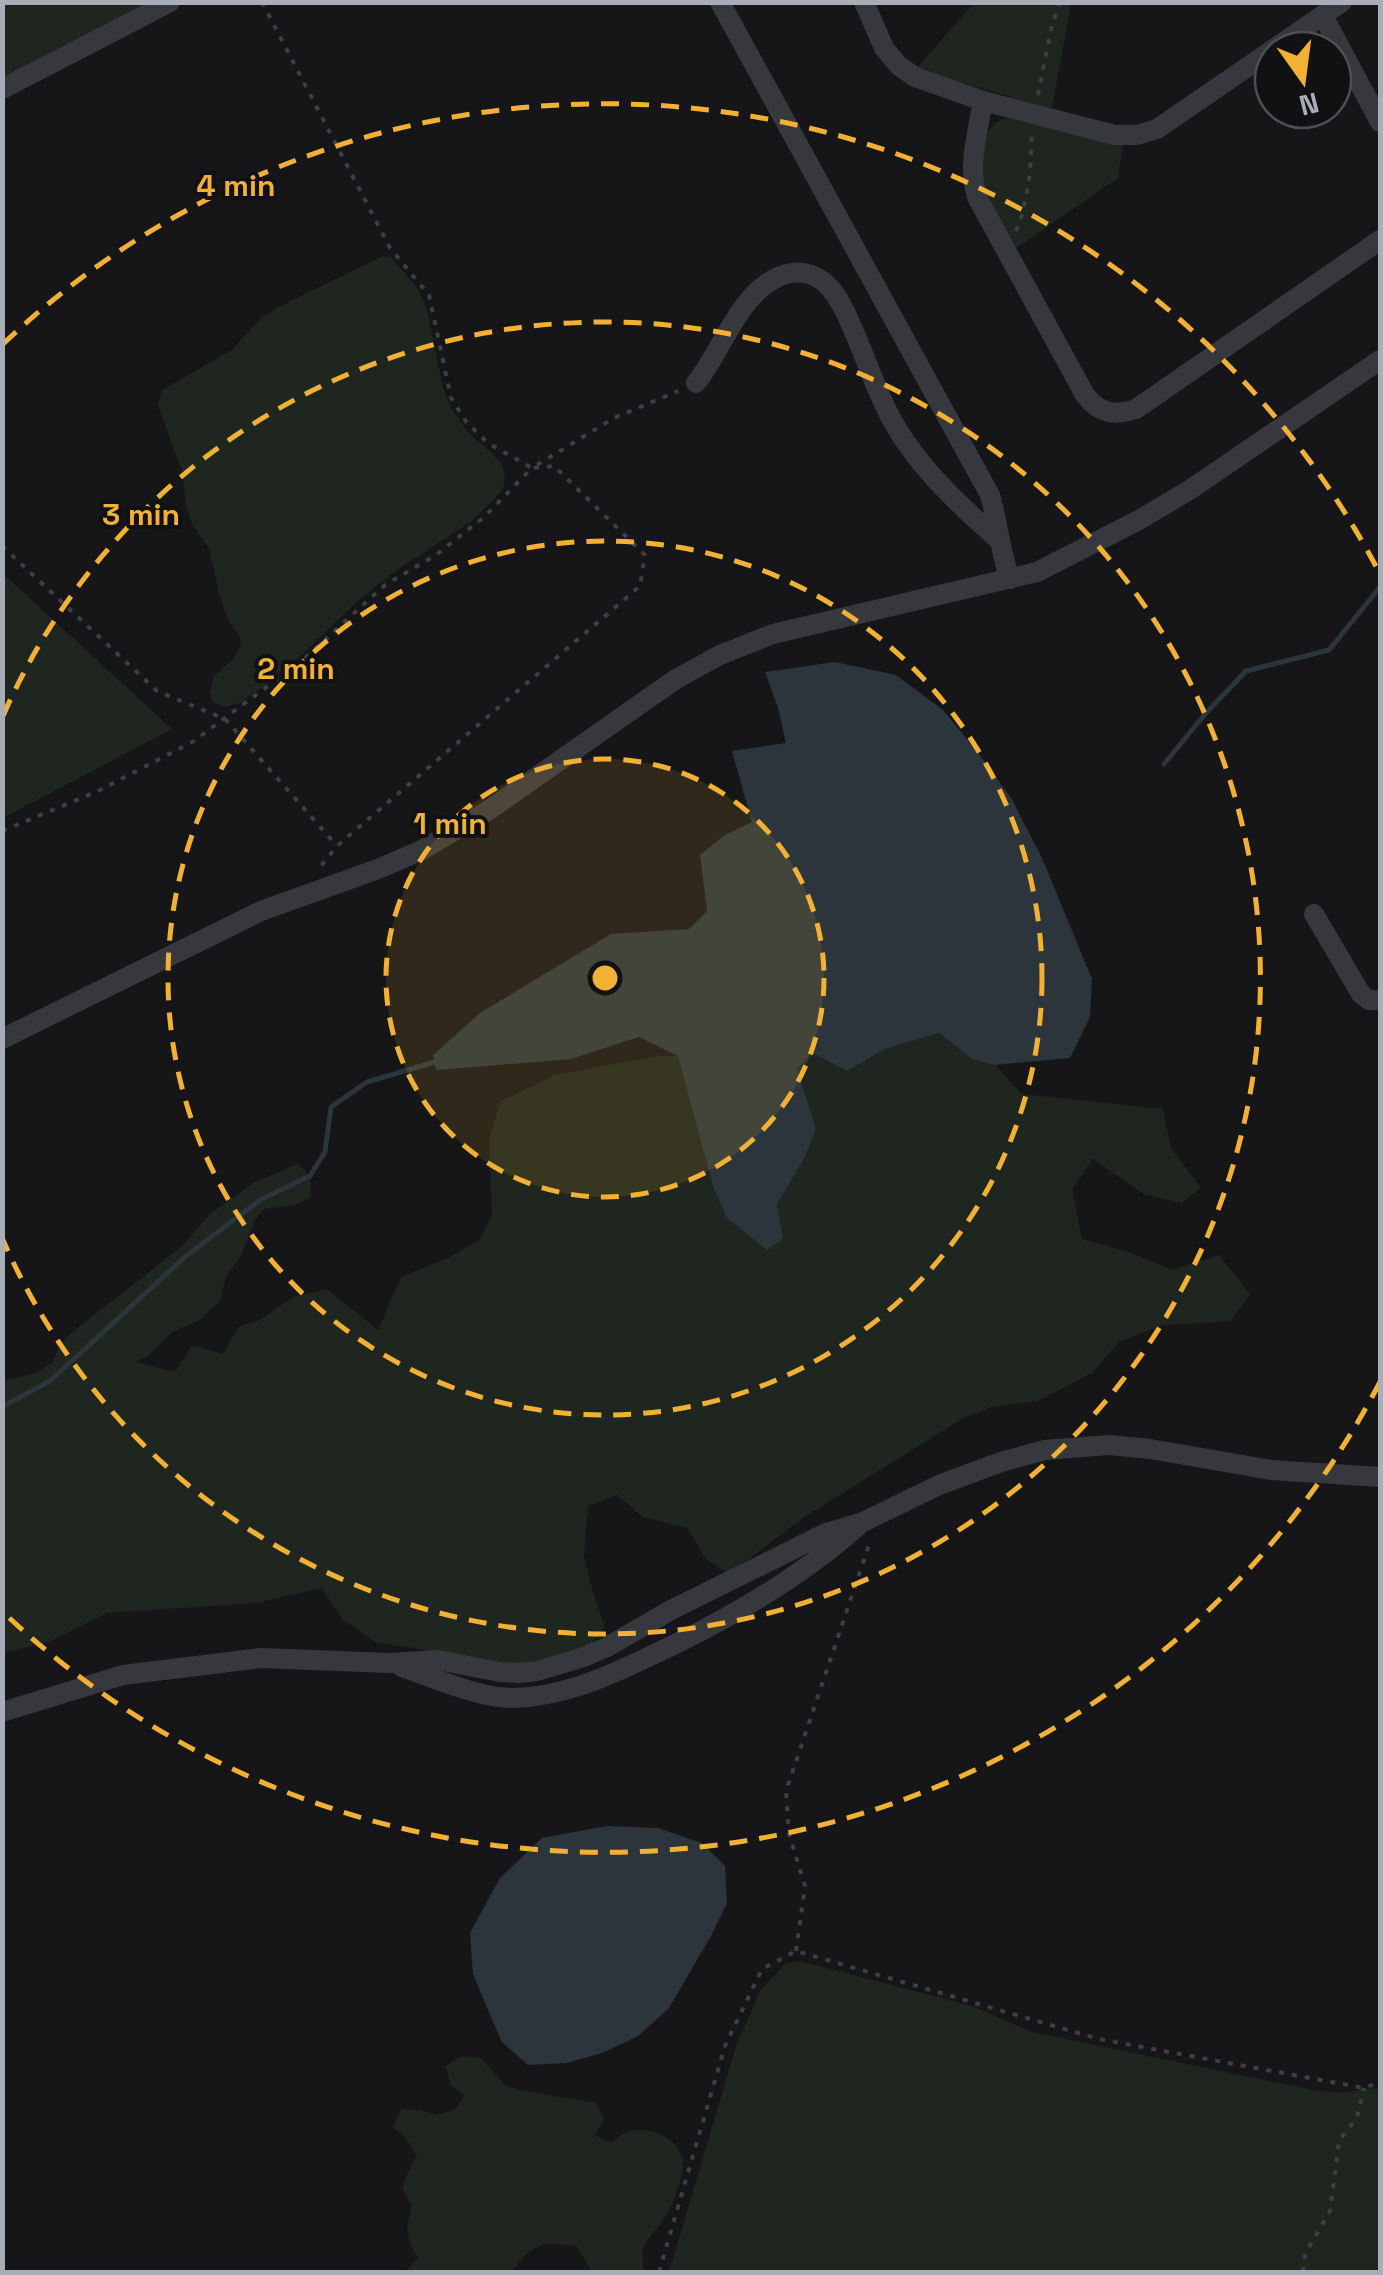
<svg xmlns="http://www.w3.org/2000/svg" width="1383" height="2275" viewBox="0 0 1383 2275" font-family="'Space Grotesk',sans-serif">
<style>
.green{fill:#1e261f}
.water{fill:#2c353c}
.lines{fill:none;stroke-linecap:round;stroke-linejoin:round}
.stream{stroke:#2c353c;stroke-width:5}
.path{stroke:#3d3f44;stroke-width:4;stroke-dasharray:5 8;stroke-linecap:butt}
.minor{stroke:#37383d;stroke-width:20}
.ring{fill:none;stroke:#f2b134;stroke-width:5;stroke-dasharray:18 12}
.centre{fill:#f2b134;stroke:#111113;stroke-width:5}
.ring-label{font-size:30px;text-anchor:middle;font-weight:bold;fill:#f2b134;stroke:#111113;stroke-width:8;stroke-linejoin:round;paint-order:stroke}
</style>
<rect width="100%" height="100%" fill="#161618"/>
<!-- green -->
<g class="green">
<path d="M3,3H156L3,83Z"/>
<path d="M974,3H1071L1052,109L929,73L917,68Z"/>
<path d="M1008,117L1123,144L1118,178L1015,249L986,196L980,171L986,134L995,123Z"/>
<path d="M383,256L391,257L419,290L428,314L443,388L451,408L468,432L501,462L505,477L503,490L472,521L391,574L352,606L301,656L262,687L240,703L225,707L213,702L210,693L214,676L234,658L241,644L239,635L229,622L219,594L209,548L192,525L186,504L182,471L158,406L162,390L232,350L261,318L277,308Z"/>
<path d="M2,573L172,729L3,818H2Z"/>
<path d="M939,1033L972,1059L995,1065L1022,1094L1163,1109L1171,1148L1201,1188L1181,1203L1144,1194L1093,1159L1072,1189L1082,1239L1129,1252L1173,1270L1219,1255L1250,1294L1231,1321L1164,1325L1120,1341L1092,1373L1038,1401L992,1407L965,1417L803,1518L729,1574L706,1559L687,1528L643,1517L617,1495L588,1506L584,1556L594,1596L605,1627L579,1659L526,1673L435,1651L377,1643L342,1619L322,1588L256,1603L107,1613L49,1642L3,1653L2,1381L39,1372L52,1362L65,1338L182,1246L210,1214L253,1183L298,1164L310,1176L311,1197L295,1205L264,1209L255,1220L241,1256L226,1276L220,1301L198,1321L172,1332L148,1356L135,1362L175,1372L193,1345L223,1354L238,1327L260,1320L293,1297L327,1289L378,1330L401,1277L450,1257L479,1240L492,1215L489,1141L500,1102L555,1075L659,1056H678L693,1108L782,1239L777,1204L804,1159L816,1129L797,1069L812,1053L847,1071L885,1049Z"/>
<path d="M800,1961L972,2006L1032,2032L1313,2090L1340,2093L1375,2088L1380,2090V2272H669L737,2043L760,1991L785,1964Z"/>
<path d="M462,2056L481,2058L505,2085L523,2091L597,2103L604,2119L595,2135L611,2143C617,2139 623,2133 630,2131C652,2126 682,2139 683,2164C684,2176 672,2207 666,2216C659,2227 649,2237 642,2248L644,2272H592L577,2247C544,2241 531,2243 512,2272H405L418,2258C405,2237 406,2228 412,2205L402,2190L408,2172L417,2156L407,2140L393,2127L401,2109L420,2110L437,2115L454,2110L465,2096L450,2084L446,2066Z"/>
</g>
<!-- water -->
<g class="water">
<path d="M835,662L896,675L943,710L979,754L1011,798L1042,858L1092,979L1090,1017L1070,1058L995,1065L972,1059L939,1033L885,1049L847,1071L812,1053L797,1069L816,1129L804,1159L777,1204L783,1239L767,1250L727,1218L713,1186L678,1056L639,1037L571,1059L436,1070L433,1055L480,1013L611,934L689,929L707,911L700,855L725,835L752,822L732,751L786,743L778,708L765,672Z"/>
<path d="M607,1826L658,1828L702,1843L725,1866L727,1903L711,1936L669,2008L638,2036L602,2053L566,2063L528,2065L502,2042L491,2017L473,1974L470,1933L500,1878L542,1838Z"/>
</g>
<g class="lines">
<!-- stream -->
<g class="stream">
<path d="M1164,764L1206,713L1246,671L1329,650L1380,587"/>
<path d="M2,1407L50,1381L186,1256L260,1200L310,1176L325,1152L331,1107L367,1082L435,1062"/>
</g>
<!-- path -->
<g class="path">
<path d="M262,2L390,248L429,295L451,398L467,423L488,443L532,468L614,418L678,391"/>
<path d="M1038,95L1051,29L1060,2"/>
<path d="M1016,231C1027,207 1033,160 1031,133"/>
<path d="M2,546L157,691L225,719L337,846"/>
<path d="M2,831L96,792L194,741L304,659L385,585L436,555L483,518L532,468L554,466L645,555L640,586L337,846L317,871"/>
<path d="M796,1951L805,1886L789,1834L786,1791L870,1542"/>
<path d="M659,2272L725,2046L762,1969L796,1951L1099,2039L1364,2088L1380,2082"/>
<path d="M1303,2272L1305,2254L1330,2211L1339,2141L1357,2117L1364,2088"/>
</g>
<!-- minor -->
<g class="minor">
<path d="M720,2L990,495C998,523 1000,551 1010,579"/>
<path d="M864,2L884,48L898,65L915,77L983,101L1115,135H1137L1157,129L1342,2"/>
<path d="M1323,16L1380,122"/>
<path d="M2,89L170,2"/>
<path d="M983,101C978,132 967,165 977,197L1085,395C1100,414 1114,416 1136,409L1380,240"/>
<path d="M696,383C722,351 736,300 774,279C793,269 814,270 829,287C840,298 846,314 852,327C866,358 876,391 892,420C917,466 960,506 999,540"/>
<path d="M1314,914L1361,994L1369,1000H1380"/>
<path d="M2,1039L261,911L378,869L422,850L489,810L676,679L720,655L773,634L1037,572L1139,520L1191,489L1380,360"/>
<path d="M402,1667C435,1678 479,1698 513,1698C560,1697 602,1679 644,1659C720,1624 795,1582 858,1526"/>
<path d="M2,1712L123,1675L261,1658L390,1663L438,1660L500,1672L519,1673L537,1671L581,1658L607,1647L671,1610L826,1533L863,1522L939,1485L1001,1462L1045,1450L1109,1445L1150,1449L1271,1470L1380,1477"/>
</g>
</g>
<!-- distance rings -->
<circle cx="605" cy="978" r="219" fill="#f2b134" fill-opacity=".12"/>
<g class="ring">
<circle cx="605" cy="978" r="219"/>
<circle cx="605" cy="978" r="437"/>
<path d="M3 716A656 656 0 1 1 3 1240"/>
<path d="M1380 1382A874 874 0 0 1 3 1612M3 344A874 874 0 0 1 1380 574"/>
</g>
<circle cx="605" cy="978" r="15" class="centre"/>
<g class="ring-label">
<text x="236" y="196">4 min</text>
<text x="141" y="525">3 min</text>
<text x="296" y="679">2 min</text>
<text x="450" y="834">1 min</text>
</g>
<!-- border -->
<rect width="1383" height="2275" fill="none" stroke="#a8adb8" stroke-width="10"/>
<!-- north arrow -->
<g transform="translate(1303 80) rotate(166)"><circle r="48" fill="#111113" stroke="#4d4f55" stroke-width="2.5"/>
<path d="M0-8L18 38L0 25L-18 38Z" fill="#f2b134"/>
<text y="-15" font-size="28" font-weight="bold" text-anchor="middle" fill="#a8adb8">N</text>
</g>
</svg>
